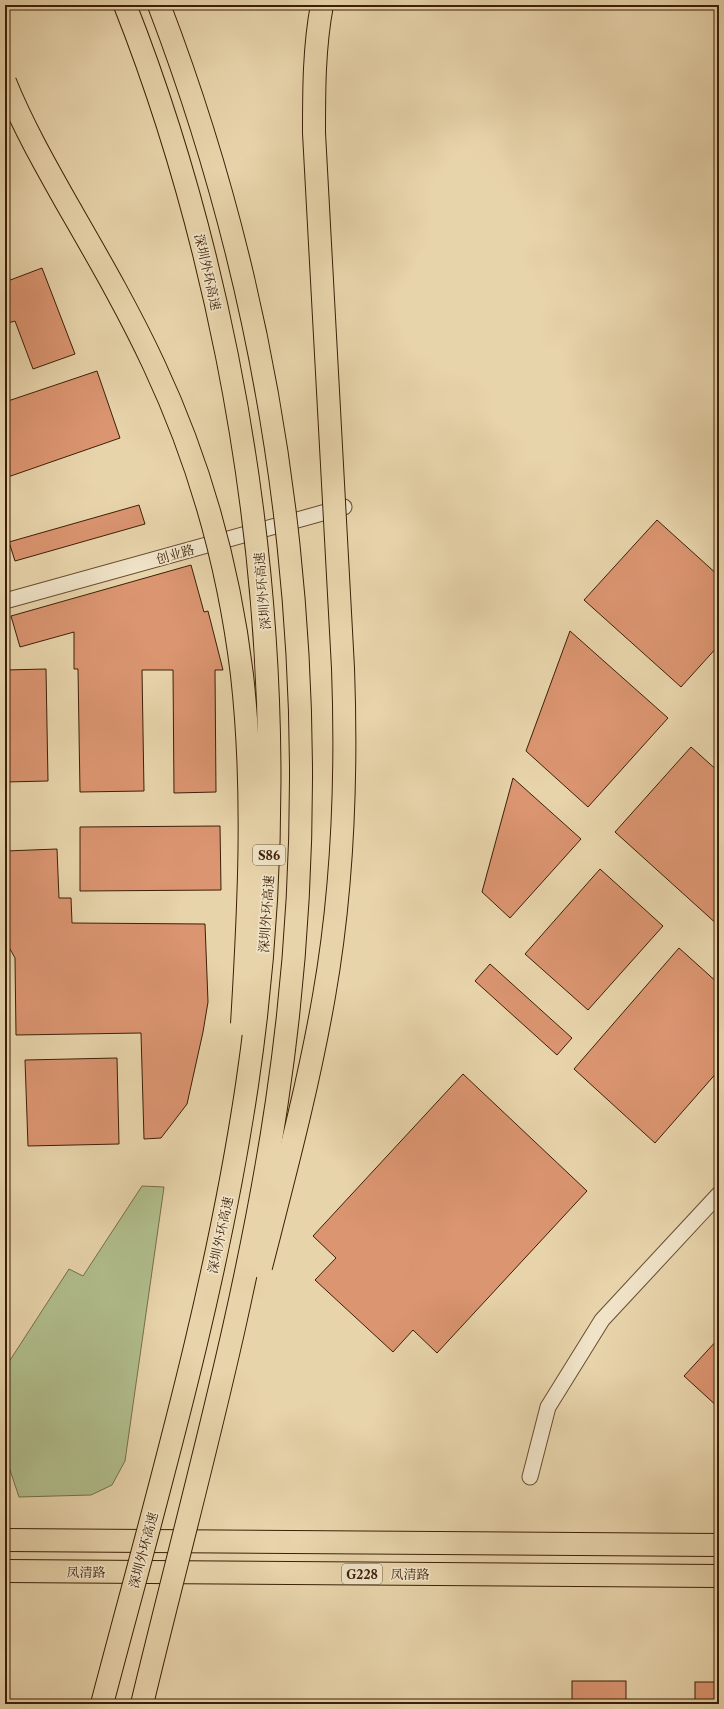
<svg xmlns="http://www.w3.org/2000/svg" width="724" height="1709" viewBox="0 0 724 1709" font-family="'Libre Caslon Text','Noto Serif SC',serif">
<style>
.green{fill:#b1be8d;stroke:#766e4a}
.building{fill:#db9571;stroke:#3c1f06}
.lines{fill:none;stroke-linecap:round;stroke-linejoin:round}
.street-casing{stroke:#674c2f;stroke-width:17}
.highway-casing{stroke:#3c1f06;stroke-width:24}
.street{stroke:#f0e3c8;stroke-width:15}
.highway{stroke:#e8d4ab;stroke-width:22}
.highway-bridge-casing{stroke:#3c1f06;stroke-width:24;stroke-linecap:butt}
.highway-bridge{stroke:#e8d4ab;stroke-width:22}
.labels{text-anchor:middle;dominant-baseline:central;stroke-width:3.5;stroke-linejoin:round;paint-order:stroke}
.shield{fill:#f0e3c8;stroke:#725a40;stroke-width:1}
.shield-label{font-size:12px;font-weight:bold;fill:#3c1f06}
.street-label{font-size:13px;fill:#3c1f06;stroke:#f0e3c8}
</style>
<rect width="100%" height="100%" fill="#e8d4ab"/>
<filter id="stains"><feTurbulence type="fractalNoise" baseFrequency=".005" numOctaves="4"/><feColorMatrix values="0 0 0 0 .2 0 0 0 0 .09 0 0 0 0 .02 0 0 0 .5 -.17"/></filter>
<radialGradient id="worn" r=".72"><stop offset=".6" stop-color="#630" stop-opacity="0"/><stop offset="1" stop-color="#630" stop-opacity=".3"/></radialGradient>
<!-- green -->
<path class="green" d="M142,1186L164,1187L125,1461L112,1485L91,1495L19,1497L8,1464L5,1368L69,1269L83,1276Z"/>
<!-- building -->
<g class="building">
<path d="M42,268L75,354L33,369L15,321L5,324V282Z"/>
<path d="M97,371L120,438L5,478V402Z"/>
<path d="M139,505L145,524L15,561L9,542Z"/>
<path d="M657,520L719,576V645L681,687L584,600Z"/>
<path d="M191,565L204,612L208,611L223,670H215L216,792L174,793L173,670H142L144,791L80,792L78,669H74V632L20,647L11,616Z"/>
<path d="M570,631L668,718L588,807L526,751Z"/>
<path d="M46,669L48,781L5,782V670Z"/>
<path d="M691,747L719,772V926L615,832Z"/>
<path d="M513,778L581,839L510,918L482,892Z"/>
<path d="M220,826L221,890L80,891V827Z"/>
<path d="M57,849L59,898H71L72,923L205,924L208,1002L203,1032L187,1104L161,1138L144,1139L141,1033L16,1035L15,958L5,940V899H8L6,851Z"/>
<path d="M600,869L663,926L588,1010L525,954Z"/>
<path d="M679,948L719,984V1070L655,1143L574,1069Z"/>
<path d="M490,964L572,1038L557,1055L475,981Z"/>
<path d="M117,1058L119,1144L28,1146L25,1060Z"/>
<path d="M463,1074L587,1191L437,1353L413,1330L393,1352L315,1280L336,1258L313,1236Z"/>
<path d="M719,1338V1408L684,1376Z"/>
<rect x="572" y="1681" width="54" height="23"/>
<rect x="695" y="1682" width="24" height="22"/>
</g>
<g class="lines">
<!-- street casing -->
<g class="street-casing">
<g id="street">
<path d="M5,601L344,507"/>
<path d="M530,1477L548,1407L602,1320L719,1194"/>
</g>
</g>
<!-- highway casing -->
<g class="highway-casing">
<g id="highway">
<path d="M5,1540L719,1545"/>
<path d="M5,1571L719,1576"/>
</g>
</g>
<!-- street -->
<use href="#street" class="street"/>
<!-- highway -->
<use href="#highway" class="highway"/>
<!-- highway-bridge casing -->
<g class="highway-bridge-casing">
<g id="highway-bridge">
<path d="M5,82C22,124 44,163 66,202C97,256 128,309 154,365C200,463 229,567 242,675C255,790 249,909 242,1024"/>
<path d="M261,1267C284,1177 308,1088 324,996C343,888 347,777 343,668L314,133C314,90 314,47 322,5"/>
<path d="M102,1704C156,1499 216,1294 247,1085C283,842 275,597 227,356C203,236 170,119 125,5"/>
<path d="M142,1704C190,1504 247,1305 277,1101C332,732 292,353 159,5"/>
</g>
</g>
<!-- highway-bridge -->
<use href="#highway-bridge" class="highway-bridge"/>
</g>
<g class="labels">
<!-- shield labels -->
<g class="shield">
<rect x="253" y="845" width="32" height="20" rx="3"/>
<rect x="342" y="1564" width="40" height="20" rx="3"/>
</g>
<g class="shield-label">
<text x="269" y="855">S86</text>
<text x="362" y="1574">G228</text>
</g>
<!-- street labels -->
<g class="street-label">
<text transform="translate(208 272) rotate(77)">深圳外环高速</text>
<text transform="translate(175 554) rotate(-16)">创业路</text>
<text transform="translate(262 591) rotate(-95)">深圳外环高速</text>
<text transform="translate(266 914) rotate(-86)">深圳外环高速</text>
<text transform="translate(220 1235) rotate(-78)">深圳外环高速</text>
<text transform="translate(143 1550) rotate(-75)">深圳外环高速</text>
<text x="86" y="1572">凤清路</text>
<text x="410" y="1574">凤清路</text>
</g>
</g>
<!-- margin -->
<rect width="724" height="1709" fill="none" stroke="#e8d4ab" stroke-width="20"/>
<rect x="6" y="6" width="712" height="1697" fill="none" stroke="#3c1f06" stroke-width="2"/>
<rect x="10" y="10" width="704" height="1689" fill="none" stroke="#3c1f06"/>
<rect width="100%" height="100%" filter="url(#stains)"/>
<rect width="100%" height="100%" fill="url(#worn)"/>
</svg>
